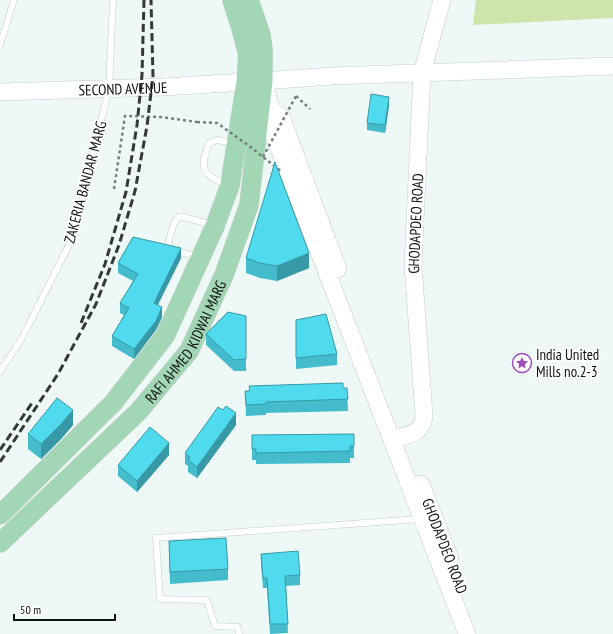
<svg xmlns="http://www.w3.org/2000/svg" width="613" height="634" viewBox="0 0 613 634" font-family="'PT Sans Narrow',sans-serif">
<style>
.green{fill:#cde5aa}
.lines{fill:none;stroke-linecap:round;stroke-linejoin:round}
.lane-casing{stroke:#c2cdca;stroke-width:7}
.secondary-casing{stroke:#c2cdca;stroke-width:18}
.primary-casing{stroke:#d4d4d4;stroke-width:20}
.path{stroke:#777e7d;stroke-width:2.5;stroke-dasharray:3 3;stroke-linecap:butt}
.lane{stroke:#fff;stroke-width:6}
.secondary{stroke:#fff;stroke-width:17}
.primary{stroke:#a3d6b4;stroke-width:19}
.rail{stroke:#343938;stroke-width:3;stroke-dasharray:8 4;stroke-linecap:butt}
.path-bridge{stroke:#777e7d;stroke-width:2.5;stroke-dasharray:3 3;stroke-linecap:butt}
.wall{fill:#44bccc}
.shaded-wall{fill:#3799a6}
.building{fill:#4fdbed;stroke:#3799a6}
.labels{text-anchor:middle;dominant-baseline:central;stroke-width:3.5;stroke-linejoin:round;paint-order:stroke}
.street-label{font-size:15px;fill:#0e1211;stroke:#fff}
.poi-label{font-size:15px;fill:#0e1211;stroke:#fff;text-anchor:start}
</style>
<rect width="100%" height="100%" fill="#eef9f7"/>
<!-- green -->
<path class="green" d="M476,0H613V18L473,25Z"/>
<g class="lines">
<!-- lane casing -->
<g class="lane-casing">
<g id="lane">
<path d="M0,45L14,0"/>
<path d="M229,185C202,176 199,169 209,143L217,140L234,143"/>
<path d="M199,257L173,250L169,246C168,239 175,218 180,216L213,225"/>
<path d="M0,371L21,340L73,237L109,88L113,0"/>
<path d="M239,634L238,627L215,626L207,600L160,599L156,538L420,519"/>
</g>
</g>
<!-- secondary casing -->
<g class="secondary-casing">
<g id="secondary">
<path id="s1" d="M0,92L163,87L246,82"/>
<path d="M272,111L281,116L338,269"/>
<path id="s2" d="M391,439C407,435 423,435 424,415L413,265L422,73L442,0"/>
<path d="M421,484L450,558"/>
<path d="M467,634L269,123L272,111L263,81L332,76L613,66"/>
</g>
</g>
<!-- primary casing -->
<g class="primary-casing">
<g id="primary">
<path d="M0,515L113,403L165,336L215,226L230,185L246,82L248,55L241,28L232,0"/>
<path id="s3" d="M0,543L138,412L189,351L224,275L249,205L263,81V50L261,35L249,0"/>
</g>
</g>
<!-- path -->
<g class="path">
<path d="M296,96L310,109"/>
<path d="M114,189L125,116L161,117L197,122"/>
</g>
<!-- lane -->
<use href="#lane" class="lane"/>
<!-- secondary -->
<use href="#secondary" class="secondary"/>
<!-- primary -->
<use href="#primary" class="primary"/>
<!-- rail -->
<g class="rail">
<path d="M81,323L105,264L126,192L137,125L142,75L144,0"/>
<path d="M0,450L32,403"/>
<path d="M0,462L58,374L96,304L119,245L135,191L147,126L153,76L151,0"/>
</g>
<!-- path-bridge -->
<g class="path-bridge">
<path d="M197,122L217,123L248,145L282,172"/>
<path d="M263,157L296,96"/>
</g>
</g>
<!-- wall -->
<g class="wall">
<path d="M389,105L385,133L367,130V123Z"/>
<path d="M181,258L158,305L162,317L156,330L134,359L112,346V336L124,315L120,313V303L133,281L118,273V263Z"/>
<path d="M246,258L309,268L277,281L260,278L246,273Z"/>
<path d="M246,316V371H234L206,345V334Z"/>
<path d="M296,320L337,354V365L296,369Z"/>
<path d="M347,388L348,411L266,413V415L246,416L245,391Z"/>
<path d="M223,410L236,425L197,478L188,472V466L185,464V453Z"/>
<path d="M73,425L62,438L41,459L28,449V434Z"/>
<path d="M354,434V458H350V463L256,464V460H252V435Z"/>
<path d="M169,455L137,492L118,476V465Z"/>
<path d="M169,541L228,569V580L170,584L169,553Z"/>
<path d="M261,554L300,575V585L286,586L288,633L270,634L267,588H263L261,564Z"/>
</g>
<!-- shaded-wall -->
<g class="shaded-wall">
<path d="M389,97V105L385,133V125Z"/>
<path d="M181,248V258L154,312V303Z"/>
<path d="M309,253V268L277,281V266Z"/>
<path d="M162,307V317L156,330L134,359V349Z"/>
<path d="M73,410V425L62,438L41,459V444Z"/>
<path d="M236,413V425L197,478V467Z"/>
<path d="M169,443V455L137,492V481Z"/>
</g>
<!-- building -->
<g class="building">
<path d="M371,94L389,97L385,125L367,123Z"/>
<path d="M275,162L309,253L277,266L260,263L246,258Z"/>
<path d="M133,237L181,248L154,303L162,307L156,321L134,349L112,336L129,308L120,303L138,274L118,263Z"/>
<path d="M228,312L246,316V359L234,360L206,334Z"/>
<path d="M326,314L337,354L296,358V320Z"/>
<path d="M343,383V388H347L348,399L266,402V404L246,405L245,391H250L249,386Z"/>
<path d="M57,398L73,410L62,423L41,444L28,434Z"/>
<path d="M226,406L236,413L197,467L188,460L190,457L185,453L218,407L223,410Z"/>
<path d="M150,427L169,443L137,481L118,465Z"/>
<path d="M354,434V446H350V451L256,453V449H252V435Z"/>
<path d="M226,538L228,569L170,572L169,541Z"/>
<path d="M298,551L300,575L285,576L288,624H270L267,578H263L261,554Z"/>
</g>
<!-- icons -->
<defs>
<g id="sight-ring" transform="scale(1)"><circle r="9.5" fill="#fff" stroke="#9d4cbc" stroke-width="1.5"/><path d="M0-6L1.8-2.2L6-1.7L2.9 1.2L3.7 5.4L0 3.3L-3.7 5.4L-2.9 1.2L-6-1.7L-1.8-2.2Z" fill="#9d4cbc"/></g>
</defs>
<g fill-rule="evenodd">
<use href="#sight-ring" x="522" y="363"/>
</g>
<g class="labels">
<!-- street labels -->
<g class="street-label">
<text stroke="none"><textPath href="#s1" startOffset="123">SECOND AVENUE</textPath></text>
<text transform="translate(85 182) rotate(-75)">ZAKERIA BANDAR MARG</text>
<text stroke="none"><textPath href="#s2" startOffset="237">GHODAPDEO ROAD</textPath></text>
<text stroke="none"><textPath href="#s3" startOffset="276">RAFI AHMED KIDWAI MARG</textPath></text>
<text transform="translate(445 546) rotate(69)">GHODAPDEO ROAD</text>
</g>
<!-- poi labels -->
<g class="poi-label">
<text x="536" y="354">India United<tspan x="536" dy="17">Mills no.2-3</tspan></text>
</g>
</g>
<!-- scale -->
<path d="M14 614v6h101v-6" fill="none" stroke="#0e1211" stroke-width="2"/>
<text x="20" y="614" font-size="12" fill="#0e1211" stroke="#ffffff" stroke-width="3" paint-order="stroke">50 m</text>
</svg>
